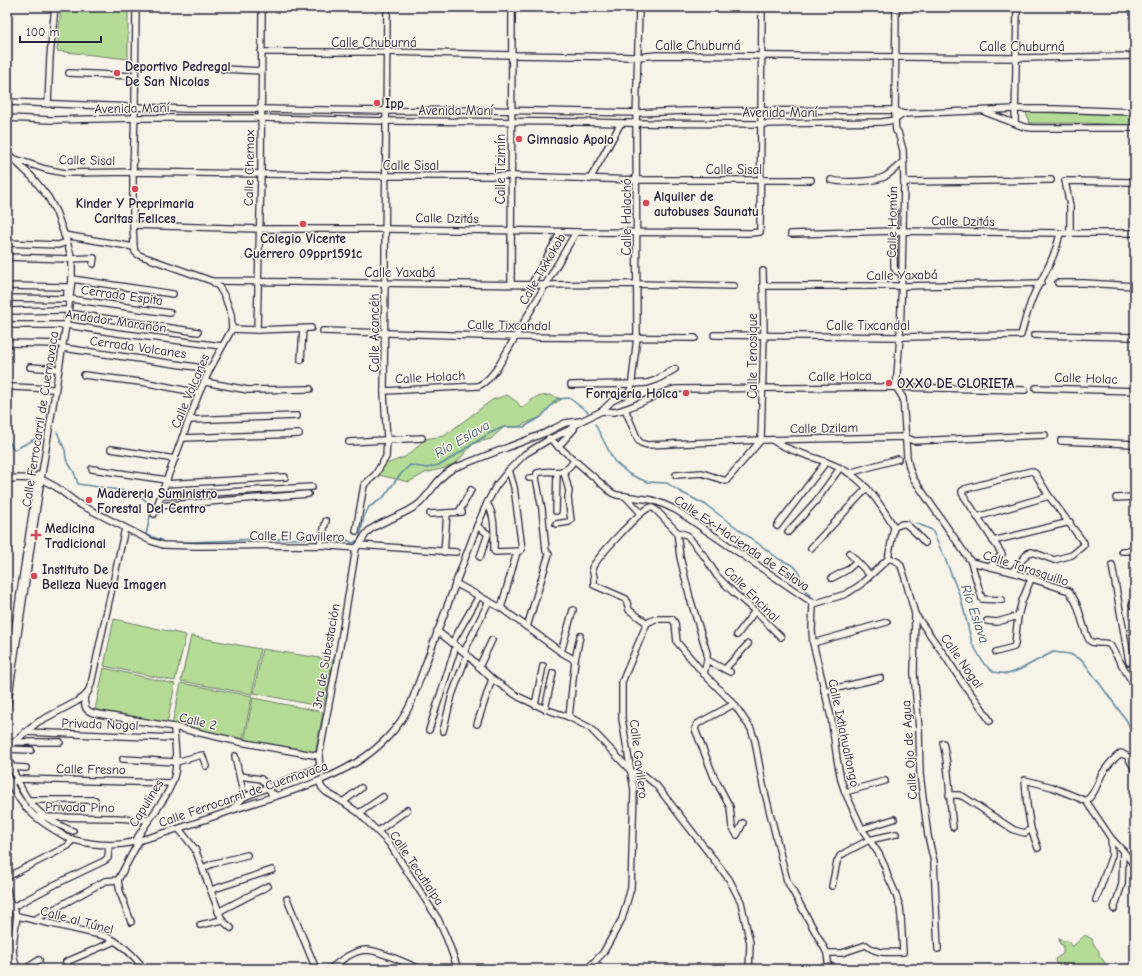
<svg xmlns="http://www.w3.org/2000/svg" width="1142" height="976" viewBox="0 0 1142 976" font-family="'Comic Neue',sans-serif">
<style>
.green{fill:#b5dc97;stroke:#6c7f69}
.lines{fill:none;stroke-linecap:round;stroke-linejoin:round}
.stream{stroke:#5b889f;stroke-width:1.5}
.minor-casing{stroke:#22223b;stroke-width:8}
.minor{stroke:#f7f3e8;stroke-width:5.5}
.poi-dot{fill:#d1495b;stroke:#f7f3e8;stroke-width:1.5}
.labels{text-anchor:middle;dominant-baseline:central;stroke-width:3;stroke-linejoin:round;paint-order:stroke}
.street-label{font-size:13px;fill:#22223b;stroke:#f7f3e8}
.poi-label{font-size:13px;font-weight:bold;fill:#22223b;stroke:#f7f3e8;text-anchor:start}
.water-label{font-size:14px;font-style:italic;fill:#3e556d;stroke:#f7f3e8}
</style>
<rect width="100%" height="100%" fill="#f7f3e8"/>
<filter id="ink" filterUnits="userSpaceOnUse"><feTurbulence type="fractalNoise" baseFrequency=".025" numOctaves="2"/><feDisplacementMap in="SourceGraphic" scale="8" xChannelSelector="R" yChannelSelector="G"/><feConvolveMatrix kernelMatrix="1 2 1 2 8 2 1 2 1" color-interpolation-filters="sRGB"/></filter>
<g filter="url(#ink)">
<!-- green -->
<g class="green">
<path d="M61,7H128V59L57,51Z"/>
<path d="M1026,112L1130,115V125L1084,123H1029Z"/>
<path d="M507,395L517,402L521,408L536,397L549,395L562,399L552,405L541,417L517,427H504L491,439L474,443L456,463L445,468L425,473L409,482L379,475L384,463H389L405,457L415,449L425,439L444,436L492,400Z"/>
<path d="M114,619L186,635L175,681L104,666Z"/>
<path d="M191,636L260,649L252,694L181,681Z"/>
<path d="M262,649L333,660L323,707L254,693Z"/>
<path d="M104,668L175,684L167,724L95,710Z"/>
<path d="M181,683L252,696L243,739L172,725Z"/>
<path d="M253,698L323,712L315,755L244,742Z"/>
<path d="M1085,935L1092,939L1094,945L1099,951V955L1110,969H1060L1056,963L1055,959L1063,954V945L1060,944L1059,937L1062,941H1068L1072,947Z"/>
</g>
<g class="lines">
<!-- stream -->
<g class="stream">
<path d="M595,424L614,461L629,474L647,482L667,483L679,491L706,505L779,559L794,566L799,572L802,587L815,600"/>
<path d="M57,432L65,450L66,459L74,472L78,484L126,491L143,498L152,507L146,535L162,540"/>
<path d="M7,438L14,450L41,436"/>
<path d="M916,523L932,530L946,561L961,599L972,643L984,664L994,672L1008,674L1019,670L1053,652L1070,654L1083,661L1127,721L1135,740"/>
<path d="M329,537L344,538L352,543L359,540L364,517L369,507L383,498L399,476L410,465L427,468L442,464L490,433L504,427H524L541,417L557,399L569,398L588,412"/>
<path d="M180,542C206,542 232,540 258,539C279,539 299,540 320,537"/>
</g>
<!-- minor casing -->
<g class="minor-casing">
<g id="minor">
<path d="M136,7L135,107L133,172V225L134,247L135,252L139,255L212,281L545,285L637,284L734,286"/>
<path d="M886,7H915"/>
<path d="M896,7L895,120L896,131L898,132L903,150L904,182L902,273L900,337L896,387L903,398L907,457L909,467L913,478L971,562L982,599L1002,600"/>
<path d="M261,52H387L512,55L638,57L657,55L1017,58L1135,56"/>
<path d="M223,69L261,71"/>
<path d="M69,73L135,76"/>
<path d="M7,102L185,109H261L386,111L486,110L637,113L685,111L895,110L903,114L1015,109H1055L1135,112"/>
<path d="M48,104L50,56L55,7"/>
<path d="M985,112L1024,127L1033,128H1135"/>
<path d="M7,118L51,120L135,118H261L386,121L577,122L621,123L761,124L882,122L895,120L903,114"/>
<path d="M1015,123L1017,7"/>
<path d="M7,153L32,177L48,197L56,212L67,242L72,259V279L68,313L41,479L7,708"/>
<path d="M12,158L45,169L65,173L133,172L386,176H511L637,180H811"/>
<path d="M590,179L621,123"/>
<path d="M831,180C842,183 874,182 884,177C891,173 897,167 904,161"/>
<path d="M904,182L1051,180"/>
<path d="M894,211V267L896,271L902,273"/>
<path d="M133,225L259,229H386L542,231L576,232L751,233L760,232L762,7"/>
<path d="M1070,233V206L1065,181L1135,182"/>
<path d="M791,234L894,231L1063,233H1135"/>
<path d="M64,235L134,247"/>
<path d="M7,243L58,245L67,242"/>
<path d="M7,257L68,259L94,258L93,264"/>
<path d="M72,279L173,294"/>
<path d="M1058,283H1084L1135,286"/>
<path d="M511,284L512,7"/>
<path d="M531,285L561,232"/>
<path d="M7,286L67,287V299"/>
<path d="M763,286H902L1041,283"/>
<path d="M7,298L67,299"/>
<path d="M70,299L170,313"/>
<path d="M7,311L66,310"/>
<path d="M68,313L198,332"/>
<path d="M7,325H67L117,333L222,346"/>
<path d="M232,329L257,330L311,328"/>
<path d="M257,330L261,174L262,7"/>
<path d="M323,331L516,337L695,338"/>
<path d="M714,335L900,337L1021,335C1025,320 1029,304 1036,290C1046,272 1056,254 1060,233"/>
<path d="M1034,335L1135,337"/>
<path d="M7,343L61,344"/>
<path d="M63,348L210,369"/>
<path d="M301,360L303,329"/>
<path d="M30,367L56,369"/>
<path d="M84,375L148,383L199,393"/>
<path d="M205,382L248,390L310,389"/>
<path d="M571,385L632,384L647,383L656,380L675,369"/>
<path d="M13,387L53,389"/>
<path d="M1036,388L1135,391"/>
<path d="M384,391L478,386C487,382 492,375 498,367L576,232"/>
<path d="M625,409L638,440L641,443L647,445L761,440L905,437L914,441L1045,435"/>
<path d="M602,411C606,411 610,412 614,412C636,408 655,393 676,389L896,387L1025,390"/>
<path d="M189,420L297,416"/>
<path d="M182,438L299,434"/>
<path d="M549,438L612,493L617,495L652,500L663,504L676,510L813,603H817L846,594L860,585L888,559L894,527"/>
<path d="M772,440C788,451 808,455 826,462C834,465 842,468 849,473C869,486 882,507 894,527"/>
<path d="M1061,441L1135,444"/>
<path d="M349,442L422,438"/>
<path d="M558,447L574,429"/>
<path d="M111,449L175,459"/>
<path d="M92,469L167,480"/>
<path d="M849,473L898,459"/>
<path d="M676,475L702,473L726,481L761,440L764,335L763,271"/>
<path d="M529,478H536"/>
<path d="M7,480L16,478L41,479L56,487L77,503L151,541L163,545L197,546L320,545L356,548C362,543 363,535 371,529C386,519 406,515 420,503C433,490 437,478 454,468L545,433L565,423L580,421"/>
<path d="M165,484L285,477"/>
<path d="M161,496L312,487"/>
<path d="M625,496L641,513"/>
<path d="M1116,498L1135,497"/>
<path d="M487,503C496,517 494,534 494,551L495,552L520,551L522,549L514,487L509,470"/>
<path d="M157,506L308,494"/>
<path d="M556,511L557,472"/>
<path d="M459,512L471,490"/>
<path d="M154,514L199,393L210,369L232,329L231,314L225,297L219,287L212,281"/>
<path d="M430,514L462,512"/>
<path d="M977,517L1049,496"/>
<path d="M556,524L569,522L571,520L568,498L569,491L564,472"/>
<path d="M477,526L488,534L480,557"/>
<path d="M777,526L826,462"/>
<path d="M894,527L902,524H906L916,533L925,543"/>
<path d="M356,531L364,485L375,475L386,457L387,439L384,394L387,7"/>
<path d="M677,532L687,535L705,557L717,576L733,592L755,611L781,637"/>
<path d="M788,532L816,501L840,468"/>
<path d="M993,541L1070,522"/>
<path d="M320,545L326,521"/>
<path d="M359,545L456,552"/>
<path d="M811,548L867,488"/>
<path d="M1122,551H1135"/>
<path d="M444,552L447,513"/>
<path d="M849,553L870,575"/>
<path d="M888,559H892L898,562L901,566L905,578L915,614L914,674L919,729L920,774L928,836L934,862L938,949"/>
<path d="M971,562L1012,572L1069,591C1072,596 1075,600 1077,605C1080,612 1086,638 1090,641C1096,646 1104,640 1110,645L1131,680L1135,689"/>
<path d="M1112,565L1129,662"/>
<path d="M990,567L1002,554L962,493V491L965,489L1031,471L1035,473L1049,496L1084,543V545L1072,555L1054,560L1032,552L1028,553L1012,572"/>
<path d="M832,578L847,570L856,562"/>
<path d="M455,583L501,608L561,652L575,660"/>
<path d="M813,603L812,630L813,643L831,717L837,759L841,780L845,792L862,829L879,854L885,867L888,877L891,883L895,892L900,907L901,917L903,952C888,952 878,955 866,945L842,953H827"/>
<path d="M1132,605L1135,604"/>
<path d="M501,608L517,552"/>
<path d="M915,614L943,653L962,682L981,707L990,721"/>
<path d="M987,621L997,622L1018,616"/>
<path d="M647,623L629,610L626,599L594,585V577L592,568C599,556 639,511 651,507L656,510L677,532L680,557L690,598L707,653V660L704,674"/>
<path d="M527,627L549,554L546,551L542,509L536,478L537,473C553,468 564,479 574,460"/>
<path d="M437,631L464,652L492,679L519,697L545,709L569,717L590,728L632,772L644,775L656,785L729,879L741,902L750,943L749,969"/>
<path d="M737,635L755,611"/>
<path d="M452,643L479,596"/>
<path d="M813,643L887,622"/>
<path d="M464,652L489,601"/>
<path d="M561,652L573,610"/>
<path d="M996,652L1014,647L1015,644L1018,616L1022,601L1031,579"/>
<path d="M707,660L730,672"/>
<path d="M479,667L492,640"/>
<path d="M725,669L748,644"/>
<path d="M7,680L38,475"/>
<path d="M824,691L880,678"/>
<path d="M84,697C85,706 84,710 93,713L174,727L240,742L319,756"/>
<path d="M734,704L751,729L755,741L763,785L787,881L827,953L829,969"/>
<path d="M535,705L543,666"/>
<path d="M545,709L553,673"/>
<path d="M569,717L575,660L580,636"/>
<path d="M477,724L492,679"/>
<path d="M429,730L456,646"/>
<path d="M443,731L452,695L467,655"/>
<path d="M25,732L174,738"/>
<path d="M14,742H60"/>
<path d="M943,743C950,770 949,799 953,827"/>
<path d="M7,748L38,722L76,702L84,697L88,692L91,684L125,528"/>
<path d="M7,749L31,750"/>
<path d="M7,754C22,795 31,815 73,831"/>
<path d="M235,756L244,797"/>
<path d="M123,759L176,762L202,755L206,766"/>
<path d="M11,767L26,768"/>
<path d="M7,775C17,802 33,818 58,832C63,835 69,839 74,840C90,844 107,846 123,844C136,842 148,838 161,834C184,827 207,819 230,811C272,796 318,786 357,762C380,748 400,727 411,703L477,526L487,503L496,486L509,470L525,454L550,439L569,430L581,421L602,411L612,401L629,392L631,389L637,337L636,123L639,7"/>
<path d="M240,776L261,779L268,787L271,793L276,795"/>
<path d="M319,781L322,788L326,792L343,802L359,813L389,843L438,919L447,939L458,969"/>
<path d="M11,784L17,779L172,783"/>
<path d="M845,792L885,781"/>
<path d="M949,795H959L964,797L1014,830L1025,833L1031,829"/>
<path d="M28,800H95"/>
<path d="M1086,801L1111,838L1112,855L1096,900"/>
<path d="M343,802L361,788"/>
<path d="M231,810L244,797L320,767L319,756L340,646L356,548"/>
<path d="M359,813L383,797"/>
<path d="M36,817L116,818L148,820"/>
<path d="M179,829L195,849L222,920L231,928"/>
<path d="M862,829L894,819"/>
<path d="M378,831L407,810"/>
<path d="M1111,838L1123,851L1122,884L1114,909"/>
<path d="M135,842C147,818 169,800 175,773C178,758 174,742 174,727"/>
<path d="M1038,848L1031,829L1027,805L1025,780L1052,787L1086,801C1095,794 1097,784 1102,774C1107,766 1113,759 1121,753L1128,757L1135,770"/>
<path d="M1123,851L1135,866"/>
<path d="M203,868L212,864L247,855"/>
<path d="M7,877L68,846L72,840"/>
<path d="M832,886L837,862L840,856L846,852L869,840L896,834"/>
<path d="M7,889C8,900 11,908 17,916C15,933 9,954 18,969"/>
<path d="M211,890L272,870"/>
<path d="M287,899L316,969"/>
<path d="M11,908L56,884L104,861L108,858L109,845"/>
<path d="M218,912L268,886"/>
<path d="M17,916L105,936C121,943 134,955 144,969"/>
<path d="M34,920L105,881L118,880"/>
<path d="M131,922L120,892L118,880L139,841"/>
<path d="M200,925L222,920"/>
<path d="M25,969L39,960"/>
<path d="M70,969L66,962L115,941"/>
<path d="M330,969C340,961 352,951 366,950C380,950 407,964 421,969"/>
<path d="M587,969L603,953L622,919L631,888L634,790L622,719V682L647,623L655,619H672L675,623L677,642L704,674L734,704L697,724L695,729L714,777L730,807L732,827L737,835L743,823"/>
</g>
</g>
<!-- minor -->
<use href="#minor" class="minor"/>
</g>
</g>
<!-- markers -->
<g class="poi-dot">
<circle cx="117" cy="73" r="4"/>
<circle cx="377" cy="103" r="4"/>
<circle cx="519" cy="139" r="4"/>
<circle cx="135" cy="189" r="4"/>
<circle cx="646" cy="203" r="4"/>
<circle cx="303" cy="224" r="4"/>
<circle cx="889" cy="383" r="4"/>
<circle cx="686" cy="393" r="4"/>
<circle cx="89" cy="500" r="4"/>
<path d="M34 529h4v4h4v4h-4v4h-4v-4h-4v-4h4z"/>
<circle cx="34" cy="576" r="4"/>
</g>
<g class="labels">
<!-- street labels -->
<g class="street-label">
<text x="374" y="42">Calle Chuburná</text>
<text x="698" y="45">Calle Chuburná</text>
<text x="1022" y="46">Calle Chuburná</text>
<text transform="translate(132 108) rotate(-1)">Avenida Maní</text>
<text x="456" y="110">Avenida Maní</text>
<text x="780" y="112">Avenida Maní</text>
<text transform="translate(87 160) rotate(1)">Calle Sisal</text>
<text x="411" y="165">Calle Sisal</text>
<text transform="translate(249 168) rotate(-89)">Calle Chemax</text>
<text transform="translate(500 169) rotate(-90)">Calle Tizimín</text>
<text x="734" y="169">Calle Sisal</text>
<text transform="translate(626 217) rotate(-90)">Calle Halachó</text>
<text transform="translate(447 218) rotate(1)">Calle Dzitás</text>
<text transform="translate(963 221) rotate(1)">Calle Dzitás</text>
<text transform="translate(892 222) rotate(-89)">Calle Homún</text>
<text transform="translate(542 269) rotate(-60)">Calle Tixkokob</text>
<text x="400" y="272">Calle Yaxabá</text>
<text transform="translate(902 275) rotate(-1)">Calle Yaxabá</text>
<text transform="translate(122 295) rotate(8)">Cerrada Espita</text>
<text transform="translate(116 321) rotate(8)">Andador Marañón</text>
<text transform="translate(509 325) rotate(1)">Calle Tixcandal</text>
<text x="868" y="325">Calle Tixcandal</text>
<text transform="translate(374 333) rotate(-90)">Calle Acancéh</text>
<text transform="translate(138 347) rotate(8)">Cerrada Volcanes</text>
<text transform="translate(752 356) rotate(-90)">Calle Tenosique</text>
<text transform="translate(840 376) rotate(-1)">Calle Holca</text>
<text transform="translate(430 377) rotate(-3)">Calle Holach</text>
<text transform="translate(1086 378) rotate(2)">Calle Holac</text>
<text transform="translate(190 391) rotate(-67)">Calle Volcanes</text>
<text transform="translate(40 419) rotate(-81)">Calle Ferrocarril de Cuernavaca</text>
<text transform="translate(824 428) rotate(-1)">Calle Dzilam</text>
<text transform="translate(297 536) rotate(1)">Calle El Gavillero</text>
<text transform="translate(742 543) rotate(34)">Calle Ex-Hacienda de Eslava</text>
<text transform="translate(1026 568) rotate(18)">Calle Tarasquillo</text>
<text transform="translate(752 594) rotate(45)">Calle Encinal</text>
<text transform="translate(326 656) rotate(-80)">3ra de Subestación</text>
<text transform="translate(962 661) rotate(55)">Calle Nogal</text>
<text transform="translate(198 721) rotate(13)">Calle 2</text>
<text transform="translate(100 724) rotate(2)">Privada Nogal</text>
<text transform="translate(844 733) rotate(78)">Calle Ixtlahualtongo</text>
<text transform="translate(909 750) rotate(-94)">Calle Ojo de Agua</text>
<text transform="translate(639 759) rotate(83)">Calle Gavillero</text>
<text transform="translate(91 769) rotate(1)">Calle Fresno</text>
<text transform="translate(243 794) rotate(-19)">Calle Ferrocarril de Cuernavaca</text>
<text transform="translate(146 803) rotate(-58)">Capulines</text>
<text transform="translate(80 807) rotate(1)">Privada Pino</text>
<text transform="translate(417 868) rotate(56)">Calle Tecutlalpa</text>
<text transform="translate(77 920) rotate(15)">Calle al Túnel</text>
</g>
<!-- poi labels -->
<g class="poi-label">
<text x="125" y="66">Deportivo Pedregal<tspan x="125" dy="15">De San Nicolas</tspan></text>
<text x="385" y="103">Ipp</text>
<text x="527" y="139">Gimnasio Apolo</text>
<text x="654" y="196">Alquiler de<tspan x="654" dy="15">autobuses Saunatu</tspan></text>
<text x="135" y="203" text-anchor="middle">Kinder Y Preprimaria<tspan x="135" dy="15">Caritas Felices</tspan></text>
<text x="303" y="238" text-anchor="middle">Colegio Vicente<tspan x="303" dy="15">Guerrero 09ppr1591c</tspan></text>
<text x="897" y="383">OXXO DE GLORIETA</text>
<text x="678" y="393" text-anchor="end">Forrajeria Holca</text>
<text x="97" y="493">Madereria Suministro<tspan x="97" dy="15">Forestal Del Centro</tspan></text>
<text x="45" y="528">Medicina<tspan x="45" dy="15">Tradicional</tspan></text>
<text x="42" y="569">Instituto De<tspan x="42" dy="15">Belleza Nueva Imagen</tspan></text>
</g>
<!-- water labels -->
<g class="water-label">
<text transform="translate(462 439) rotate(-30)">Río Eslava</text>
<text transform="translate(975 614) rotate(71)">Río Eslava</text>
</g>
</g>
<!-- margin -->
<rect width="1142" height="976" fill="none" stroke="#f7f3e8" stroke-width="24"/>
<rect x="12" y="12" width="1118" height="952" fill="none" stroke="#22223b" stroke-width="1.5" filter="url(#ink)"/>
<!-- scale -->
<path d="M20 36v6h81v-6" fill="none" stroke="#22223b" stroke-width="2"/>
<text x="26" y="36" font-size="12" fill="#22223b" stroke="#f7f3e8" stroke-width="3" paint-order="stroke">100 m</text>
</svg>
